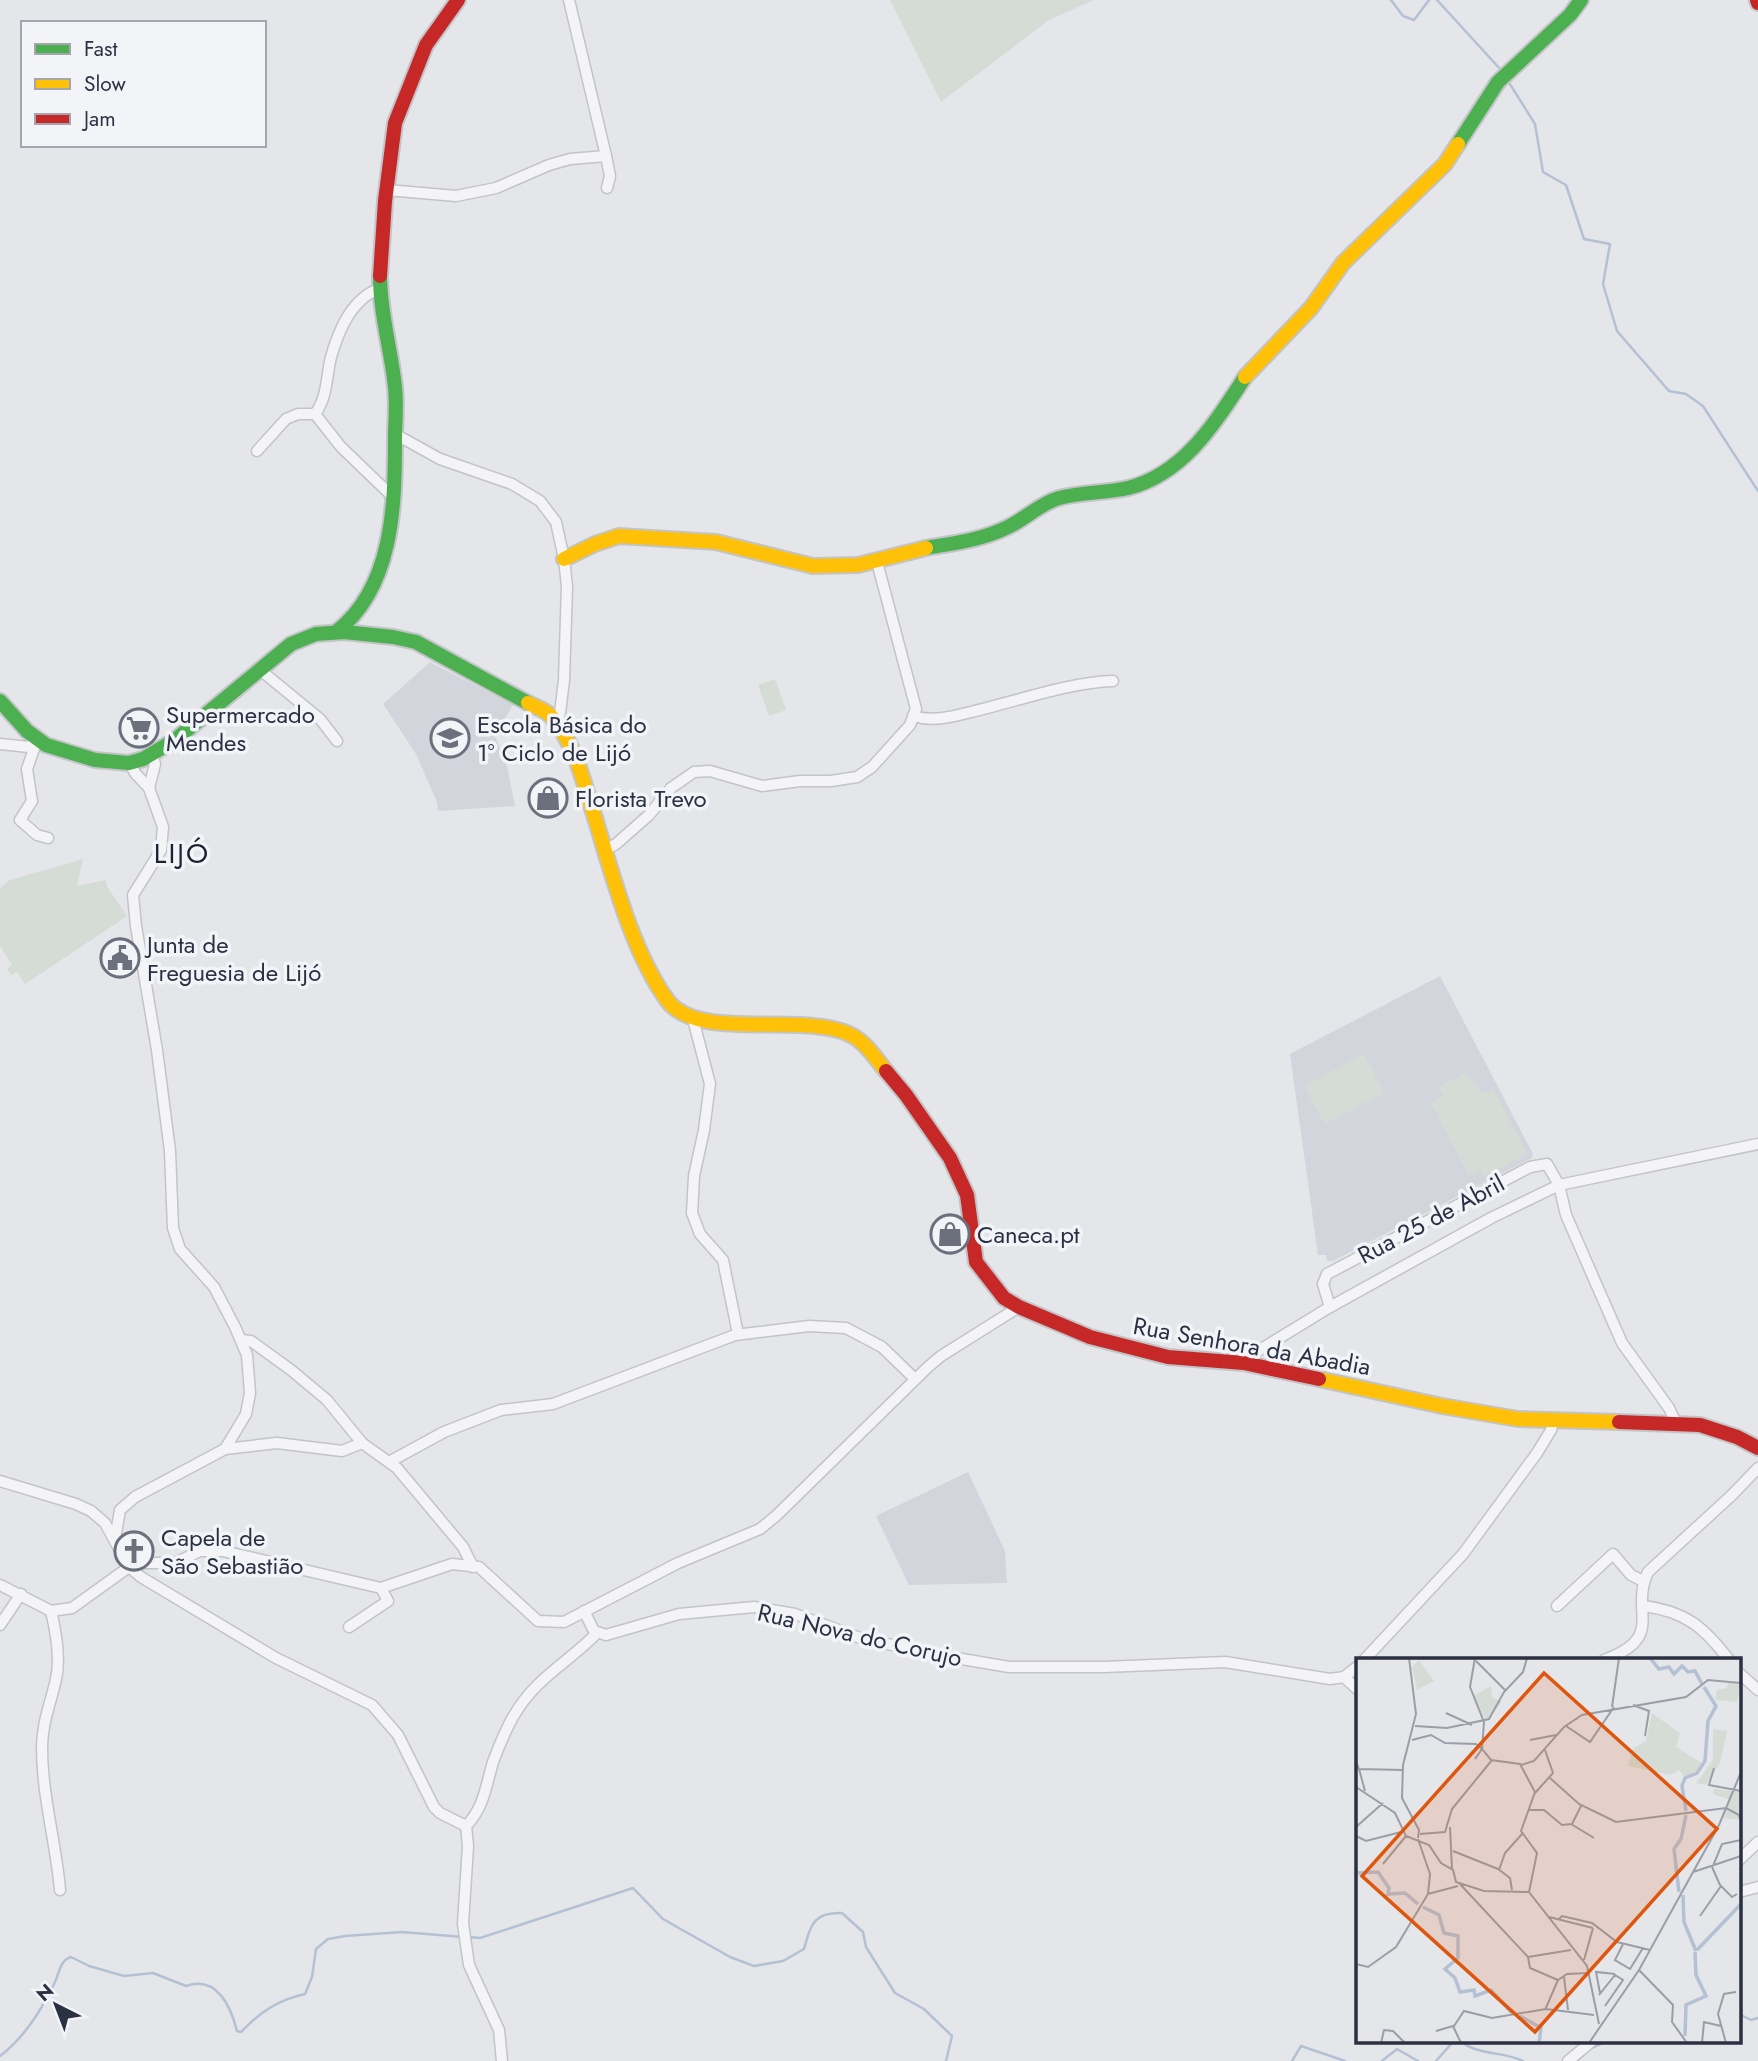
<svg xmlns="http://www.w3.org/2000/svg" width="1758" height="2061" viewBox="0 0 1758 2061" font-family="Jost,sans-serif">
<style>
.built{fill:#d3d5dc}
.green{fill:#d4dcd5}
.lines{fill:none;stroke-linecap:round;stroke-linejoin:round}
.stream{stroke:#b4c0d3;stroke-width:2.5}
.street-casing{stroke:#c3c4c7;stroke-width:13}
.fast-casing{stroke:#c3c4c7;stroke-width:18}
.slow-casing{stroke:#c3c4c7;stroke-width:18}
.jam-casing{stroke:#c3c4c7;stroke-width:18}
.street{stroke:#f4f4f6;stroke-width:10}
.fast{stroke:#4caf50;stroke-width:14}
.slow{stroke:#ffc107;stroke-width:14}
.jam{stroke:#c62828;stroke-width:14}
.labels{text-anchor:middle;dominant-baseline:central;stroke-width:7;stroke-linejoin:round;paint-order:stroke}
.poi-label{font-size:24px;fill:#2b3142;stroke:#f3f4f8;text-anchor:start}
.street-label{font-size:24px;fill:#2b3142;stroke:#f3f4f8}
.quarter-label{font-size:28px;letter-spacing:2px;fill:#1d2233;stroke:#f3f4f8}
.inset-river{fill:none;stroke:#b4c0d3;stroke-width:3.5}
.inset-road{fill:none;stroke:#9b9ea6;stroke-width:2}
.view{fill:#df570f;fill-opacity:0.15;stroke:#df570f;stroke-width:3.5}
.inset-edge{fill:none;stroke:#2b3142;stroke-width:3.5}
</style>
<rect width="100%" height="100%" fill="#e5e6e9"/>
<!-- built -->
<g class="built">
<path d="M430,662L513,705L495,736L507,766L515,806L438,811L437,802L416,754L383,704Z"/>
<path d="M1440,976L1533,1154L1532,1158L1333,1261H1327L1326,1255H1318L1290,1054Z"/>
<path d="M968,1472L1005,1551L1007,1583L909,1585L876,1516Z"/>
</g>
<!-- green -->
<g class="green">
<path d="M890,0H1094L1049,20L941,102Z"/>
<path d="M775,679L786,710L769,716L758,685Z"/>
<path d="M83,859L77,886L106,880V885L127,916L25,984L17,972L11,975L7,969L12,965L0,946V888L10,880Z"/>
<path d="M1364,1054L1384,1093L1324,1124L1304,1086Z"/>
<path d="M1465,1073L1483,1093L1493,1089L1527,1154L1484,1176L1481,1170L1469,1176L1431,1103L1444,1096L1439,1087Z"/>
</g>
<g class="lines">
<!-- stream -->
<g class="stream">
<path d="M1391,0L1403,16L1414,20L1429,0"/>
<path d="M1437,0L1501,70"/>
<path d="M1508,81L1535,124L1543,172L1566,185L1584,239L1610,244L1603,284L1617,331L1669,391L1686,394L1703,406L1758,491"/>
<path d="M469,1937L480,1938L633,1888L663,1919L730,1957L754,1966L783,1961L804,1949C811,1925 813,1912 842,1913L863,1932L866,1947L895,1993L924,2009L952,2036L946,2061"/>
<path d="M1739,2014L1751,2020L1758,2018"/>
<path d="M1462,2042C1480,2056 1503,2051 1523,2061"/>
<path d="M0,2056C24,2038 41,2011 54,1984C60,1973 59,1961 71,1957L89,1966L124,1976L153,1973L186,1986C217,1975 231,2007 237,2031L241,2032C260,2012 278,2000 305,1994L312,1977L316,1949L328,1939L345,1936L402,1932L463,1937"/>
<path d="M1292,2061L1301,2046L1345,2061"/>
<path d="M1382,2061L1397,2049L1418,2061"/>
<path d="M1436,2061L1453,2042"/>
<path d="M1577,2061L1589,2049L1605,2042"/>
</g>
<!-- street casing -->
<g class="street-casing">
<g id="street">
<path d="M606,156L610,176L607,188"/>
<path d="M387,190L456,196L496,188L549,165L570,159L606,156L569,0"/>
<path d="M315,414L341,447L393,497"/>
<path d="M395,434L440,459L512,484L540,501L556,522L564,559L567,586L564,680L560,713L556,722"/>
<path d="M257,451L286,419L298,414H315C328,396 326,377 331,357C339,329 352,298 381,288"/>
<path d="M259,669L320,719L337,741"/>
<path d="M913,716C933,722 951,717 971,712C1014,702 1070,682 1113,681"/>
<path d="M37,740L27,769L32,801L20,820L37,835L48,838"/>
<path d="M0,744L29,747L37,740"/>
<path d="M149,788L155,764L152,754"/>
<path d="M605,850L616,844L649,815L671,788L694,772L710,771L762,786L800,781H831L857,777L872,767L910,725L916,709L877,562"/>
<path d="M693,1019L710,1084L704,1130L694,1176L692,1213L700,1234L723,1260L738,1334"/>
<path d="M1330,1307L1323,1284L1327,1274L1530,1167L1547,1164L1559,1185L1566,1215L1622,1343L1669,1408L1676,1423"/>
<path d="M241,1340L251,1341L291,1370L327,1400L362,1443L397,1468L463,1547L473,1567"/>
<path d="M1244,1363L1253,1354L1330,1307L1491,1218L1559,1185L1758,1144"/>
<path d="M225,1449L277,1443L342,1451L362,1443"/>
<path d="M389,1462L444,1432L501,1410L553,1404L735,1335L809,1326L846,1328L882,1347L915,1379"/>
<path d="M0,1481L76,1504L91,1511L105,1523L129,1567L141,1577L276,1658L372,1705L398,1735L434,1807L440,1813L466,1826L468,1846L463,1924L469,1965L499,2030L502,2061"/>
<path d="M115,1539L120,1510L135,1497L225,1449L246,1414L250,1393L247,1355L235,1327L214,1287L180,1249L173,1228L170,1151L157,1050L136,926L133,895L161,850L163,827L149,788L135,773L130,763"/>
<path d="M0,1585L51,1611L72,1608L129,1567L139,1563H175L200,1551H223L381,1588L452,1564L479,1567L538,1621L564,1622L678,1563L760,1529L777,1515L928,1367L941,1356L1019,1307"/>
<path d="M1557,1606L1613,1554L1631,1575L1643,1581"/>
<path d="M1643,1606C1685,1611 1704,1627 1729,1660"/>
<path d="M51,1611C56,1632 61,1658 56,1679C51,1702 42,1723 42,1747C42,1796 56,1843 60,1890"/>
<path d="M584,1611L594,1631L606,1635L679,1614L754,1607L795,1614L863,1639L956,1658L1009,1667H1104L1225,1662L1330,1679L1344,1677L1357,1689"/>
<path d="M0,1625L21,1594"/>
<path d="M349,1627L388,1601L381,1588"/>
<path d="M1364,1660L1463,1554L1537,1453L1551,1430L1553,1422"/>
<path d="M1604,1660C1667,1637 1629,1612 1648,1572L1732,1495L1758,1468"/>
<path d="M1739,1673L1758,1690"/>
<path d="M1344,1677L1357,1667"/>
<path d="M466,1826C484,1808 486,1785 493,1762C499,1746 505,1731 513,1717C535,1678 568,1663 597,1633"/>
<path d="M1739,1860L1758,1842"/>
<path d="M1739,1892L1758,1887"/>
<path d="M1568,2061L1591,2042"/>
</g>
</g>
<!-- fast casing -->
<g class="fast-casing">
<g id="fast">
<path d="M1458,144L1498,82L1570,15L1581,0"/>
<path d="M926,548C954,543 982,540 1008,527C1025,519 1041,503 1059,498C1081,492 1106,493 1128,488C1184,474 1215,423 1245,377"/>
<path d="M336,632C393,588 395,506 395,440C395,423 397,404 395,387C391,349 380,314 380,276"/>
<path d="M0,701L27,731L46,745L95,760L129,763L143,759L175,740L291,644L316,634L344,632L393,637L416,642L528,703"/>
</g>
</g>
<!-- slow casing -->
<g class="slow-casing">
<g id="slow">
<path d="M1245,377L1311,308L1343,263L1445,164L1458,144"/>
<path d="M564,559L595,544L619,536L716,542L813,566L858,565L926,548"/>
<path d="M528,703C536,707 545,710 551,716C572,740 581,772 590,802C610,864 629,947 667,1000C697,1042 801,1012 849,1034C865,1041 876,1059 886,1071"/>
<path d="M1319,1379L1442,1406L1518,1419L1619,1422"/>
</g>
</g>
<!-- jam casing -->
<g class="jam-casing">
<g id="jam">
<path d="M1757,0L1758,3"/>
<path d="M380,276L385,201L395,123L426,45L458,0"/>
<path d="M886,1071L906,1095L950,1158L967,1195L976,1262L1004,1298L1019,1307L1090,1337L1168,1357L1244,1363L1319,1379"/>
<path d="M1619,1422L1700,1425L1737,1437L1758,1448"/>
</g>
</g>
<!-- street -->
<use href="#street" class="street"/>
<!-- fast -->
<use href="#fast" class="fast"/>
<!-- slow -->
<use href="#slow" class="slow"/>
<!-- jam -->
<use href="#jam" class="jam"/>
</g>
<!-- icons -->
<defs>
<g id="supermarket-ring" transform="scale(2.0125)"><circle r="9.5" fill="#f3f4f8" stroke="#6c707c" stroke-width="1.5"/><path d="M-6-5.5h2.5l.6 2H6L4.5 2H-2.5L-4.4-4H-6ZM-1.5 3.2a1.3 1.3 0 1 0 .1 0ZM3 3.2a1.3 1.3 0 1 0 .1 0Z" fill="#6c707c"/></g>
<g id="school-ring" transform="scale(2.0125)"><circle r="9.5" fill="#f3f4f8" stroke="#6c707c" stroke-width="1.5"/><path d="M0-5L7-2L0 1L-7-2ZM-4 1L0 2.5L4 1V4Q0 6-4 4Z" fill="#6c707c"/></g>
<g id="shop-ring" transform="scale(2.0125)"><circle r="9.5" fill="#f3f4f8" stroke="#6c707c" stroke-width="1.5"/><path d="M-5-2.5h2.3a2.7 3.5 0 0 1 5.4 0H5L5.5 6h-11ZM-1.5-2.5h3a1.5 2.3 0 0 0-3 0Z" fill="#6c707c"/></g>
<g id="civic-ring" transform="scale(2.0125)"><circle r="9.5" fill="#f3f4f8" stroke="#6c707c" stroke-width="1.5"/><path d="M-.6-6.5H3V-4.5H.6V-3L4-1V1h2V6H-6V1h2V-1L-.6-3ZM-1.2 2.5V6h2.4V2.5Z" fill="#6c707c"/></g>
<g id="church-ring" transform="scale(2.0125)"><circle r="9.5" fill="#f3f4f8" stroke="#6c707c" stroke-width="1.5"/><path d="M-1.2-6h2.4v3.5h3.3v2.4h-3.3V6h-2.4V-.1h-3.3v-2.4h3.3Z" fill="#6c707c"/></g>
</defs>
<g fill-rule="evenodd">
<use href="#supermarket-ring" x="139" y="728"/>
<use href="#school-ring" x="450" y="738"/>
<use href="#shop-ring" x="548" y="798"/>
<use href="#civic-ring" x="120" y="958"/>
<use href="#shop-ring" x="950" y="1234"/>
<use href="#church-ring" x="134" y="1551"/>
</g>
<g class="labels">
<!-- poi labels -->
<g class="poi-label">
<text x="166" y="714">Supermercado<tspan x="166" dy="28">Mendes</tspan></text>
<text x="477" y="724">Escola Básica do<tspan x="477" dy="28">1º Ciclo de Lijó</tspan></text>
<text x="575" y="798">Florista Trevo</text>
<text x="147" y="944">Junta de<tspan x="147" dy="28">Freguesia de Lijó</tspan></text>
<text x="977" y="1234">Caneca.pt</text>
<text x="161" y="1537">Capela de<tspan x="161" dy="28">São Sebastião</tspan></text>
</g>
<!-- street labels -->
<g class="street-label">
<text transform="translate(1431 1219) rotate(-28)">Rua 25 de Abril</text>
<text transform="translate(1252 1346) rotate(10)">Rua Senhora da Abadia</text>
<text transform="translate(860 1635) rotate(13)">Rua Nova do Corujo</text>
</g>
<!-- quarter labels -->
<g class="quarter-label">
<text x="182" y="853">LIJÓ</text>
</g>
</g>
<!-- overview -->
<g transform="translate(1356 1658)">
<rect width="385" height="385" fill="#e5e6e9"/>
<path d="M63,2L78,23L61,32L56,9ZM372,25H385L381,44L359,42L361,32L371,30ZM135,28L136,39L146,44L130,62L117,38ZM296,55L324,75L320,89L346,105L340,113L328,119L323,112L314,117L272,108L277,90L290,83ZM357,71L371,73L364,105L350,127L340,125L357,102ZM358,131L385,134V162L367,160L374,142L357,136Z" fill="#d4dcd5"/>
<path class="inset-river" d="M294,0L303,11L313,9L318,16L326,8L332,14L339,13L346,26M330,153L326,128L329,120L341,115L349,103L352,63L360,48L348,29M0,215L22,214L33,230L32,236L49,235L62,246M323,234L318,191L325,181L330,157M327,237L328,264L340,293M67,249L83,257L88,275L102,278V300L89,311L99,320L104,334L118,332L119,338L135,332L156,355M341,292L385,246M164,358L185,370L183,385M329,378L330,347L350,338L340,317L339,294"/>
<path class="inset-road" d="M53,0L60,56L47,107L46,140L63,172L62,180M119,0L114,29L128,64L126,91L135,102L164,106L179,134L165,173L181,195L173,234L231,308L243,366M120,3L149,32M277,47L293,53L289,78M256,49L263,0M90,55L116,67M59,68L91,70L133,61L148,34L167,14L171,0M210,68L234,84L258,49M56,82L75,77L89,85L120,86L126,91L119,101M174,82L200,77M0,104L3,111L47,112M165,107L178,103L208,69L226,57L330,39L352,22L385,25M358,110L353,127L385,133M3,111L9,133M194,120L223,146L260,164L370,150L383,157L385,165M0,129L39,155L50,178L73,187L85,205L97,212L100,224L128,233L173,234M179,135L197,115L189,92M173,152H188L206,167L216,166L225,148M215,166L238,180M0,169L27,145M94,169L96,211M64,176L89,174L96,151L136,102M0,178L10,183L49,173M97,193L142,211L154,220L156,232M27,206L50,178M357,208L366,186L385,182M356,209L364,227L376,239L381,236M143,212L149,195L166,176M337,214L385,198M103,225L172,299L174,310L202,322L211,316L233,315M72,236L102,228M344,258L365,228M193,259L237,270M203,261L206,258L236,265L261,284L294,292M267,286L259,302L274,311L287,290M172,299L215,292M228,302L237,270M0,306L12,309L40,289L72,236L74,216L62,181M283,312L317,347L316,364L331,385M208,319L212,352M244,335L240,314L259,316M243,337L259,317L267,322L249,348M189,352L202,322M98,368L108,353L136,360L190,351L238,357M80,373L97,368L105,385M25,385L28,372L37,373L49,385M233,385L283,312L363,167L385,114M346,385L348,364L365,368M370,385L362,356L368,336L380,334"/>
<path class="view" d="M188,15L361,171L179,374L6,218Z"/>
<rect width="385" height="385" class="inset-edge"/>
</g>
<!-- legend -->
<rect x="21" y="21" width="245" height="126" fill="#f3f4f8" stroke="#a3a6af" stroke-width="2"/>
<rect x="35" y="44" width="35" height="10" fill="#4caf50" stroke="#a3a6af" stroke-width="2"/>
<text x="84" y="56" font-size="21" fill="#2b3142">Fast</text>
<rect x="35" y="79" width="35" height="10" fill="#ffc107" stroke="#a3a6af" stroke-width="2"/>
<text x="84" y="91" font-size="21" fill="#2b3142">Slow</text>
<rect x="35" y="114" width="35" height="10" fill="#c62828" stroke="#a3a6af" stroke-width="2"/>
<text x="84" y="126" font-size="21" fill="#2b3142">Jam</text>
<!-- north arrow -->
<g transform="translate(56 2005) rotate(318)" stroke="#f3f4f8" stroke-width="5" paint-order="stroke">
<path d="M0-5L12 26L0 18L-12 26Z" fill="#2b3142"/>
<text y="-10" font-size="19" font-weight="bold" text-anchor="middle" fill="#2b3142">N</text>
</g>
</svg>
